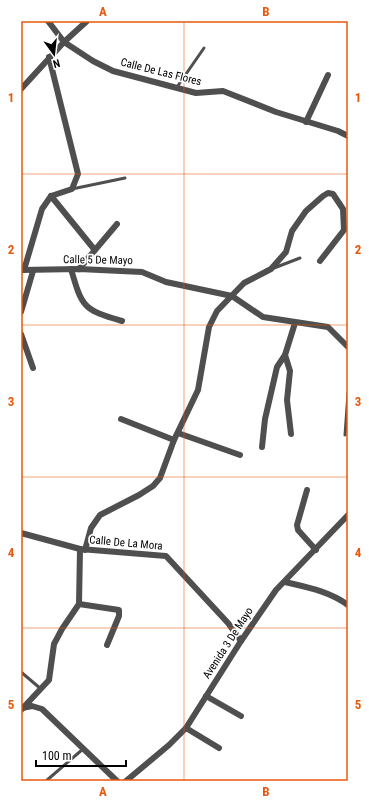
<svg xmlns="http://www.w3.org/2000/svg" width="369" height="802" viewBox="0 0 369 802" font-family="'Roboto Condensed',sans-serif">
<style>
.lines{fill:none;stroke-linecap:round;stroke-linejoin:round}
.lane{stroke:#4f4f4f;stroke-width:3}
.street{stroke:#4f4f4f;stroke-width:6}
.grid{fill:none;stroke:#e8590c;stroke-width:1;stroke-opacity:0.55}
.labels{text-anchor:middle;dominant-baseline:central;stroke-width:3.5;stroke-linejoin:round;paint-order:stroke}
.street-label{font-size:11px;fill:#000;stroke:#fff}
.neatline{fill:none;stroke:#e8590c;stroke-width:1.5}
.grid-label{font-size:13px;text-anchor:middle;font-weight:bold;fill:#e8590c}
</style>
<rect width="100%" height="100%" fill="#fff"/>
<g class="lines">
<!-- lane -->
<g class="lane">
<path d="M177,87L204,48"/>
<path d="M72,189L125,178"/>
<path d="M274,268L300,258"/>
<path d="M345,435L348,393"/>
<path d="M21,672L41,689"/>
<path d="M46,781L83,749"/>
</g>
<!-- street -->
<g class="street">
<path d="M48,21L64,42L93,61L113,71L196,93L223,91L276,112L338,131L348,136"/>
<path d="M49,57L78,174L72,189L51,196"/>
<path d="M21,89L64,42L87,21"/>
<path d="M306,122L328,75"/>
<path d="M71,269C82,307 83,310 122,321"/>
<path d="M79,269L117,224"/>
<path d="M21,270L79,269L142,272L166,282L232,296L263,317L328,327L348,347"/>
<path d="M24,270L42,209L51,196L94,249"/>
<path d="M21,312L33,271"/>
<path d="M21,334L33,368"/>
<path d="M285,355L290,371L287,400L291,434"/>
<path d="M121,419L174,440"/>
<path d="M178,433L240,455"/>
<path d="M262,447L265,419L277,367L285,355L295,323"/>
<path d="M307,490L297,525L298,530L316,550"/>
<path d="M21,533L80,549L166,556L228,623L241,641"/>
<path d="M85,550L91,528L100,515L139,495L153,486L160,478L174,440L198,390L209,327L217,311L244,283L271,269L286,252L292,231L306,211L323,196L328,193L333,194L343,209L344,230L320,261"/>
<path d="M285,582C306,587 329,591 348,605"/>
<path d="M79,604L119,610V616L107,645"/>
<path d="M206,696L241,716"/>
<path d="M22,708L32,706L42,709L117,781"/>
<path d="M21,710L49,680L54,644L62,629L79,604L80,549"/>
<path d="M186,728L219,748"/>
<path d="M126,781L169,745L186,728L241,641L276,590L348,515"/>
</g>
</g>
<!-- grid -->
<path class="grid" d="M184,21V781M21,174H348M21,325H348M21,477H348M21,628H348"/>
<g class="labels">
<!-- street labels -->
<g class="street-label">
<text transform="translate(161 72) rotate(14)">Calle De Las Flores</text>
<text transform="translate(98 260) rotate(1)">Calle 5 De Mayo</text>
<text transform="translate(126 543) rotate(5)">Calle De La Mora</text>
<text transform="translate(228 643) rotate(-57)">Avenida 3 De Mayo</text>
</g>
</g>
<!-- border -->
<rect width="369" height="802" fill="none" stroke="#ffffff" stroke-width="44"/>
<!-- north arrow -->
<g transform="translate(54 54) rotate(165)" stroke="#ffffff" stroke-width="3" paint-order="stroke">
<path d="M0-3L7 15L0 10L-7 15Z" fill="#000000"/>
<text y="-6" font-size="11" font-weight="bold" text-anchor="middle" fill="#000000">N</text>
</g>
<!-- scale -->
<path d="M36 760v6h90v-6" fill="none" stroke="#000000" stroke-width="2"/>
<text x="42" y="760" font-size="12" fill="#000000" stroke="#ffffff" stroke-width="3" paint-order="stroke">100 m</text>
<rect x="22" y="22" width="325" height="758" class="neatline"/>
<g class="grid-label">
<text x="103" y="16">A</text>
<text x="266" y="16">B</text>
<text x="11" y="102">1</text>
<text x="358" y="102">1</text>
<text x="11" y="254">2</text>
<text x="358" y="254">2</text>
<text x="11" y="406">3</text>
<text x="358" y="406">3</text>
<text x="11" y="557">4</text>
<text x="358" y="557">4</text>
<text x="11" y="709">5</text>
<text x="358" y="709">5</text>
<text x="103" y="796">A</text>
<text x="266" y="796">B</text>
</g>
</svg>
